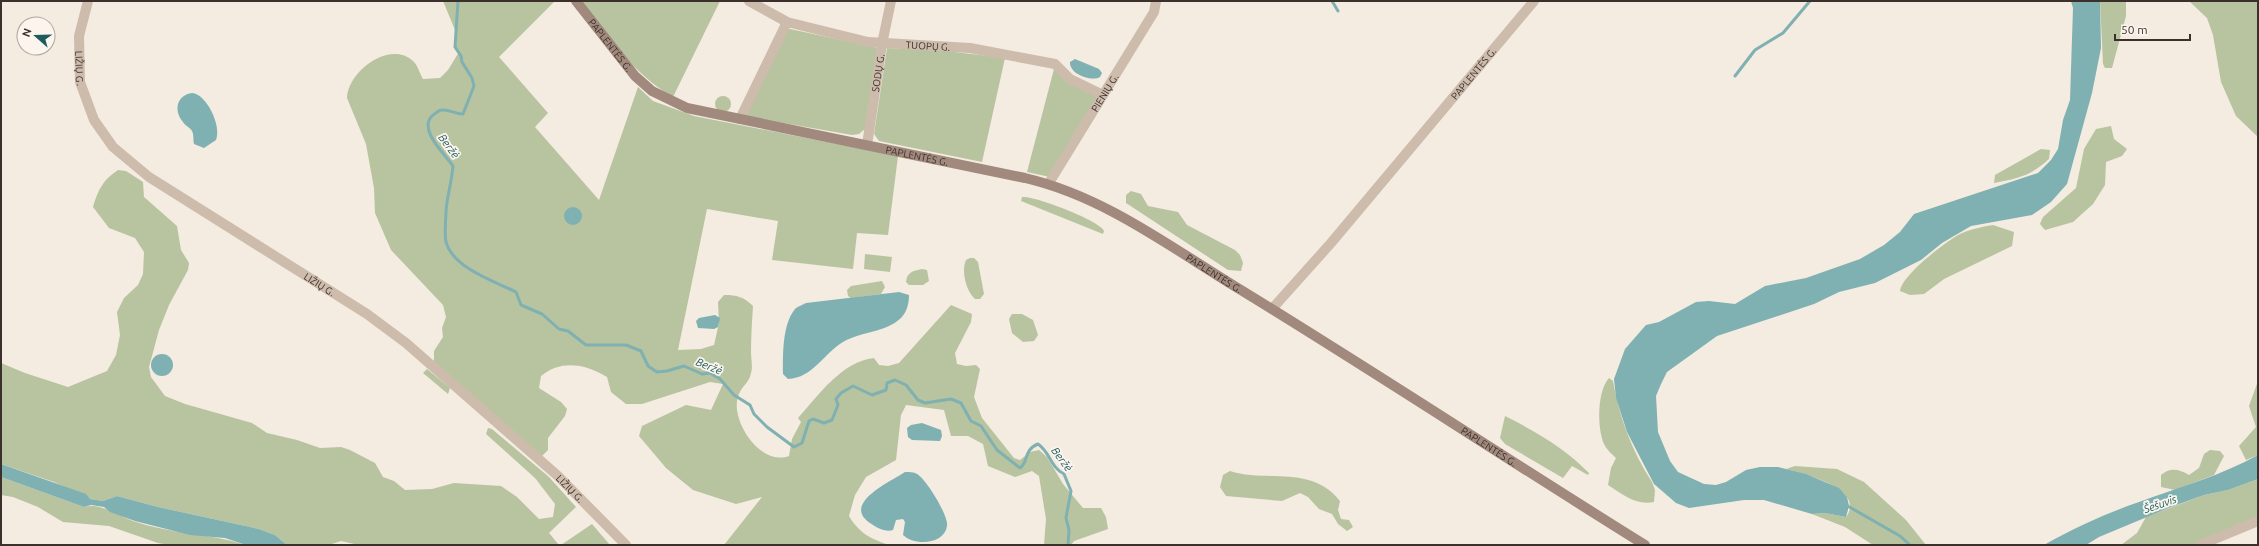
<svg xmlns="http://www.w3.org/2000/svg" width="2259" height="546" viewBox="0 0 2259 546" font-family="Ubuntu,sans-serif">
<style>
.green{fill:#b8c4a0}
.water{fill:#7fb0b2}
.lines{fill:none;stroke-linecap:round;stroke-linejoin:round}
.stream{stroke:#7fb0b2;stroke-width:3}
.street{stroke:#cdbbac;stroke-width:10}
.secondary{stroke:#a18a7d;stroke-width:10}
.labels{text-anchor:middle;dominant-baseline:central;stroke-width:3.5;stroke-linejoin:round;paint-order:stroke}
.street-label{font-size:10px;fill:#3b302b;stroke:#fbf5ee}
.water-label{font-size:11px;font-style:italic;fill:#1f5a5e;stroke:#fbf5ee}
</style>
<rect width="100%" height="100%" fill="#f4ebe1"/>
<!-- green -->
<g class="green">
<path d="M443,1H555L499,57L548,113L535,127L599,200L638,87L653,101L694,116L898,156L888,235L857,233L853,269L772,260L778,221L707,209L678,350L701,349L714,345L719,323L718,302L724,295C737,295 744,297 753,306C752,321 751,337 751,352C751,359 753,367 751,373C749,383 742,386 739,394C728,417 759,467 789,456L792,439L801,422L798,418C819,395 841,362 874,358L879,365L888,366L899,363L951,305L972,314L971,322L955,353L957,364L966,366L976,365L980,369L974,397L982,418L1014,458L1020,460L1030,452L1039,450L1047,457L1063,484L1083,508H1101L1106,517L1108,529L1074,541L1071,545H1044L1046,519L1039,476L1032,471L1015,477L988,466L983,444L968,436H951L944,410L906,405L901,415L896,460L866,477L855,495L849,516C859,533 871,539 889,545H724L762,497L736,504L693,490L666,468L639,436L642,426L686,405L711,410L723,384L710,382L642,404H626L611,392L607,377C586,364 561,359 541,376L539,388L561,402L567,409L565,416L548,438V450L541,457L434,366V351L443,337L442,328L446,317L443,305L391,250L375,213L374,188L366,144L347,98C348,71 391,39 414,62C418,66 420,74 423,79L440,78L448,70L459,52L455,47V30Z"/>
<path d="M582,1H720L673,97C633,74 609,37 582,1Z"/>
<path d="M2100,1H2126V16L2112,68H2105L2103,64Z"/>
<path d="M2189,1H2258V137L2236,116L2221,82L2213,35L2207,18Z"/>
<path d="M781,27L878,48L865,129L859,134L852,135L738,115Z"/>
<path d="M887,48L946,51L1005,58L982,162L879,141L874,134Z"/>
<path d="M1054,69L1099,96L1050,177L1027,172Z"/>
<circle cx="723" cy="104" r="8"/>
<path d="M2111,126L2114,139L2127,149L2122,156L2106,162L2105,185L2093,204L2073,222L2045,230L2040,224L2043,217L2076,188L2084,149L2096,129Z"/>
<path d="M2041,149L2050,150L2049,159C2030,176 2019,178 1994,183L1995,175Z"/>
<path d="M118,170L126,171L143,182L144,197L177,226L181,250L189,263L188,270L169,305L159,330L149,367L151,377L165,396L185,404L252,423L267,433L297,440L320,448L341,447L350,450L375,463L383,477L394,481L405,490L432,489L454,483L501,486L517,497L539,519L553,517L555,504L535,478L486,434L488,428L492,429L549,477L576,507L549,533L559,545H359L341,541L329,545H287L275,535L259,529L158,507L117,496L103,501L90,499L54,482L1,464V363L25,373L68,387L107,371L116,355L120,335L117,312L124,298L138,285L143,274L144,252L135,238L109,228L93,207C98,190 103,180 118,170Z"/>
<path d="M1131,191L1141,194L1148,206L1178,212L1187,225L1235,250L1240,255L1243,263L1241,271L1228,270L1126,203V195Z"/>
<path d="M1022,197C1033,195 1101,221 1104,231L1103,234L1021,201Z"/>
<path d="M1993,225L2014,232L2012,246L1944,279L1924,294L1910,295L1900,291C1902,275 1945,242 1960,234C1971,229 1981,227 1993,225Z"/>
<path d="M865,254L892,257L890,272L864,269Z"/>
<path d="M970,258H974L978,262L984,294L980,299H975C966,291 961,271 966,260Z"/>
<path d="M922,269L927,270L929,281L923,285H909L906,282C907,272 913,271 922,269Z"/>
<path d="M882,281L885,287L881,294L851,298L848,296L847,290L851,286Z"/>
<path d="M1012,314H1022L1033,320L1038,335L1034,341L1023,342L1012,333L1009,319Z"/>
<path d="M427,369L450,388L448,394L423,373Z"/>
<path d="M1609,378L1613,381C1619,416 1632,452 1652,482L1655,490L1654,502C1636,506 1622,494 1608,485L1611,468L1616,458C1612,454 1606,449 1604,444C1597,428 1597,391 1609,378Z"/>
<path d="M2258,381V455L2246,460L2239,446L2256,427L2249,406Z"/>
<path d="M1505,416C1535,431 1566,449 1589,473L1588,475L1572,466L1563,478L1505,444L1500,438Z"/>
<path d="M2210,450L2220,451L2224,456L2214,475L2175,490L2161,487V475C2170,467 2179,469 2189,475L2199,468L2204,454Z"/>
<path d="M1795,466L1837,469L1864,482L1906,520L1926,545H1873L1845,527L1812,514L1825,513L1846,517C1867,489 1802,473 1786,469Z"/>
<path d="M1230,471C1266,483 1311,464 1340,501L1338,510L1341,519L1349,520L1353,527L1347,531L1338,524L1332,514L1319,509L1308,497L1300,493L1282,501L1226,496L1220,487L1223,475Z"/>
<path d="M1,477L84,507C100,502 117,515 133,521C170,534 209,533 246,545H169L158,543L109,526L63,522L38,507L13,497L1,495Z"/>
<path d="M2258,479V521L2200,545H2121L2137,533L2146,517L2204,495L2228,490Z"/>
<path d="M592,524L610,545H561Z"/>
</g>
<!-- water -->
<g class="water">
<path d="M2071,1H2100L2101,48L2092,93L2067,184L2051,202L2032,215L1971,226L1942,243L1921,260L1875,283L1839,292L1814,304L1717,336L1667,372L1661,384L1656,396L1658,432L1670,461L1678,472L1704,484L1716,485L1726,482L1746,470L1760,467H1778L1806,474L1839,488L1847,497L1849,506L1846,517L1825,513L1812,514L1764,500H1744L1689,508L1676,503L1654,484L1627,432L1616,398L1614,379L1625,349L1646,325L1659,322L1696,302L1709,301L1735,304L1765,286L1806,278L1860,259L1884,245L1900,232L1914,214L2038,173L2051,160L2058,149L2063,120L2070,100L2073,8Z"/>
<path d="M1075,59L1099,69L1102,73L1100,77C1091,82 1069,74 1070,62Z"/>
<path d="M192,93C207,94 222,127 216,140L204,148L194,144C193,139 194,135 192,131C190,127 185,126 183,122C173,110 177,95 192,93Z"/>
<circle cx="573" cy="216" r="9"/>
<path d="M899,292L909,295C909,303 907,312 901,318C885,333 862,331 843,342C824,353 813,378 788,379L783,374C783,355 782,325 795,309C798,306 803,305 806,303Z"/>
<path d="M715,315L720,318L718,327L714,329L698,328L696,321L699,318Z"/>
<circle cx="162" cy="365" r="11"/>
<path d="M922,423L941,430L942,436L940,441L912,440L908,437L907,428L911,425Z"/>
<path d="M2258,455V479L2228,490L2204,495L2171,507L2099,537L2086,545H2044C2074,528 2107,513 2139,502C2180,487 2220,476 2258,455Z"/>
<path d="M1,464L86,494L90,499L103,501L117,496L158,507L259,529L275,535L287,545H246L225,538L190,535L135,521L110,512L104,507L91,505L84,507L1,477Z"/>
<path d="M905,472C909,472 914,472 917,474C926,479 949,516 947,526C944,545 914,546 903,535L905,522L903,519L896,520L893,530C886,532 879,529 873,525C838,505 890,482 905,472Z"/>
</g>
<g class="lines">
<!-- stream -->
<g class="stream">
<path d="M458,1L455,47L461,56L462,62L472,78L474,86L463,114C456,114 448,109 442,110C438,110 435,114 432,116C418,130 445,154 453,166C452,181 447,196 446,211C446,220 444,232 446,242C453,268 494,281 516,292L521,305L542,314L559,329L568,331L586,345H626L641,351L648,366L657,372L667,371L684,366L702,374L710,373L720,379L734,395L750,405L754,414L767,427L794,447L802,443L809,421L813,419L824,423L832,420L838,405L836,399L841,393L853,386L872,395L886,390L887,383L895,380L906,385L918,400L925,403L951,399L961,403L971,421L981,426L997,450L1020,468C1029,462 1023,450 1038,444C1050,452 1051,468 1064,474L1071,491L1066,518L1069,530L1068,545"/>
<path d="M1332,1L1338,11"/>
<path d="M1735,76L1755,50L1783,33L1810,1"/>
<path d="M1846,505L1900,536L1910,545"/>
</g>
<!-- street -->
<g class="street">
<path id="s1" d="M88,1L79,36L80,82L94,120L113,147L149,177L367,314L406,343L558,476L626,545"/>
<path id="s2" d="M749,1L787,22L868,42L970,48L1055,64L1070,79L1103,95"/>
<path d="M740,119L787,22"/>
<path id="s3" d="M867,145L882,44L891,1"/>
<path id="s4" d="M1049,183L1154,12L1156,1"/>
<path id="s5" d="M1272,309L1331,243L1534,1"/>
<path d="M2200,545L2258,521"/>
</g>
<!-- secondary -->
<path class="secondary" id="s6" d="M576,1L635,76L652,91L687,108L1025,178C1103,196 1169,246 1236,287C1374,371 1508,460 1645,545"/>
</g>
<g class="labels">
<!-- street labels -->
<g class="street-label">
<text stroke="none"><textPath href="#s6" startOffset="56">PAPLENTĖS G.</textPath></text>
<text stroke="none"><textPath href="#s2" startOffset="187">TUOPŲ G.</textPath></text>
<text stroke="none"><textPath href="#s1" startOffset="68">LIŽIŲ G.</textPath></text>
<text stroke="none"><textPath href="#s3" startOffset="73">SODŲ G.</textPath></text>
<text stroke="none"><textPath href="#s5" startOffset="310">PAPLENTĖS G.</textPath></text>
<text stroke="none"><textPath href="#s4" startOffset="106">PIENIŲ G.</textPath></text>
<text stroke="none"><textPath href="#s6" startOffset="392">PAPLENTĖS G.</textPath></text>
<text stroke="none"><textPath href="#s6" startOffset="715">PAPLENTĖS G.</textPath></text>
<text stroke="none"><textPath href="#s1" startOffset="404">LIŽIŲ G.</textPath></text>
<text stroke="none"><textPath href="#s6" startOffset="1040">PAPLENTĖS G.</textPath></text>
<text stroke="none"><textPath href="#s1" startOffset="728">LIŽIŲ G.</textPath></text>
</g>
<!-- water labels -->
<g class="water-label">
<text transform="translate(449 146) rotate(53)">Beržė</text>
<text transform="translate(709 366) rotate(22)">Beržė</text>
<text transform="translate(1062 459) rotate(54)">Beržė</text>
<text transform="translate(2160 504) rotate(-19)">Šešuvis</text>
</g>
</g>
<!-- border -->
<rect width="2259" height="546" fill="none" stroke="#3b302b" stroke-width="4"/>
<!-- north arrow -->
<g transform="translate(36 36) rotate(290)"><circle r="19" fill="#fbf5ee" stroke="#aea6a0"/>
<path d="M0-3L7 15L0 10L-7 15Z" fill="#1f5a5e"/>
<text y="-6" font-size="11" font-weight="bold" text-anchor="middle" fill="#3b302b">N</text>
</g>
<!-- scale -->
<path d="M2115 34v6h75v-6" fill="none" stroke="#3b302b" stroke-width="2"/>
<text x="2121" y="34" font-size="12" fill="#3b302b" stroke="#fbf5ee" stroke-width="3" paint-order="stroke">50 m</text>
</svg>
